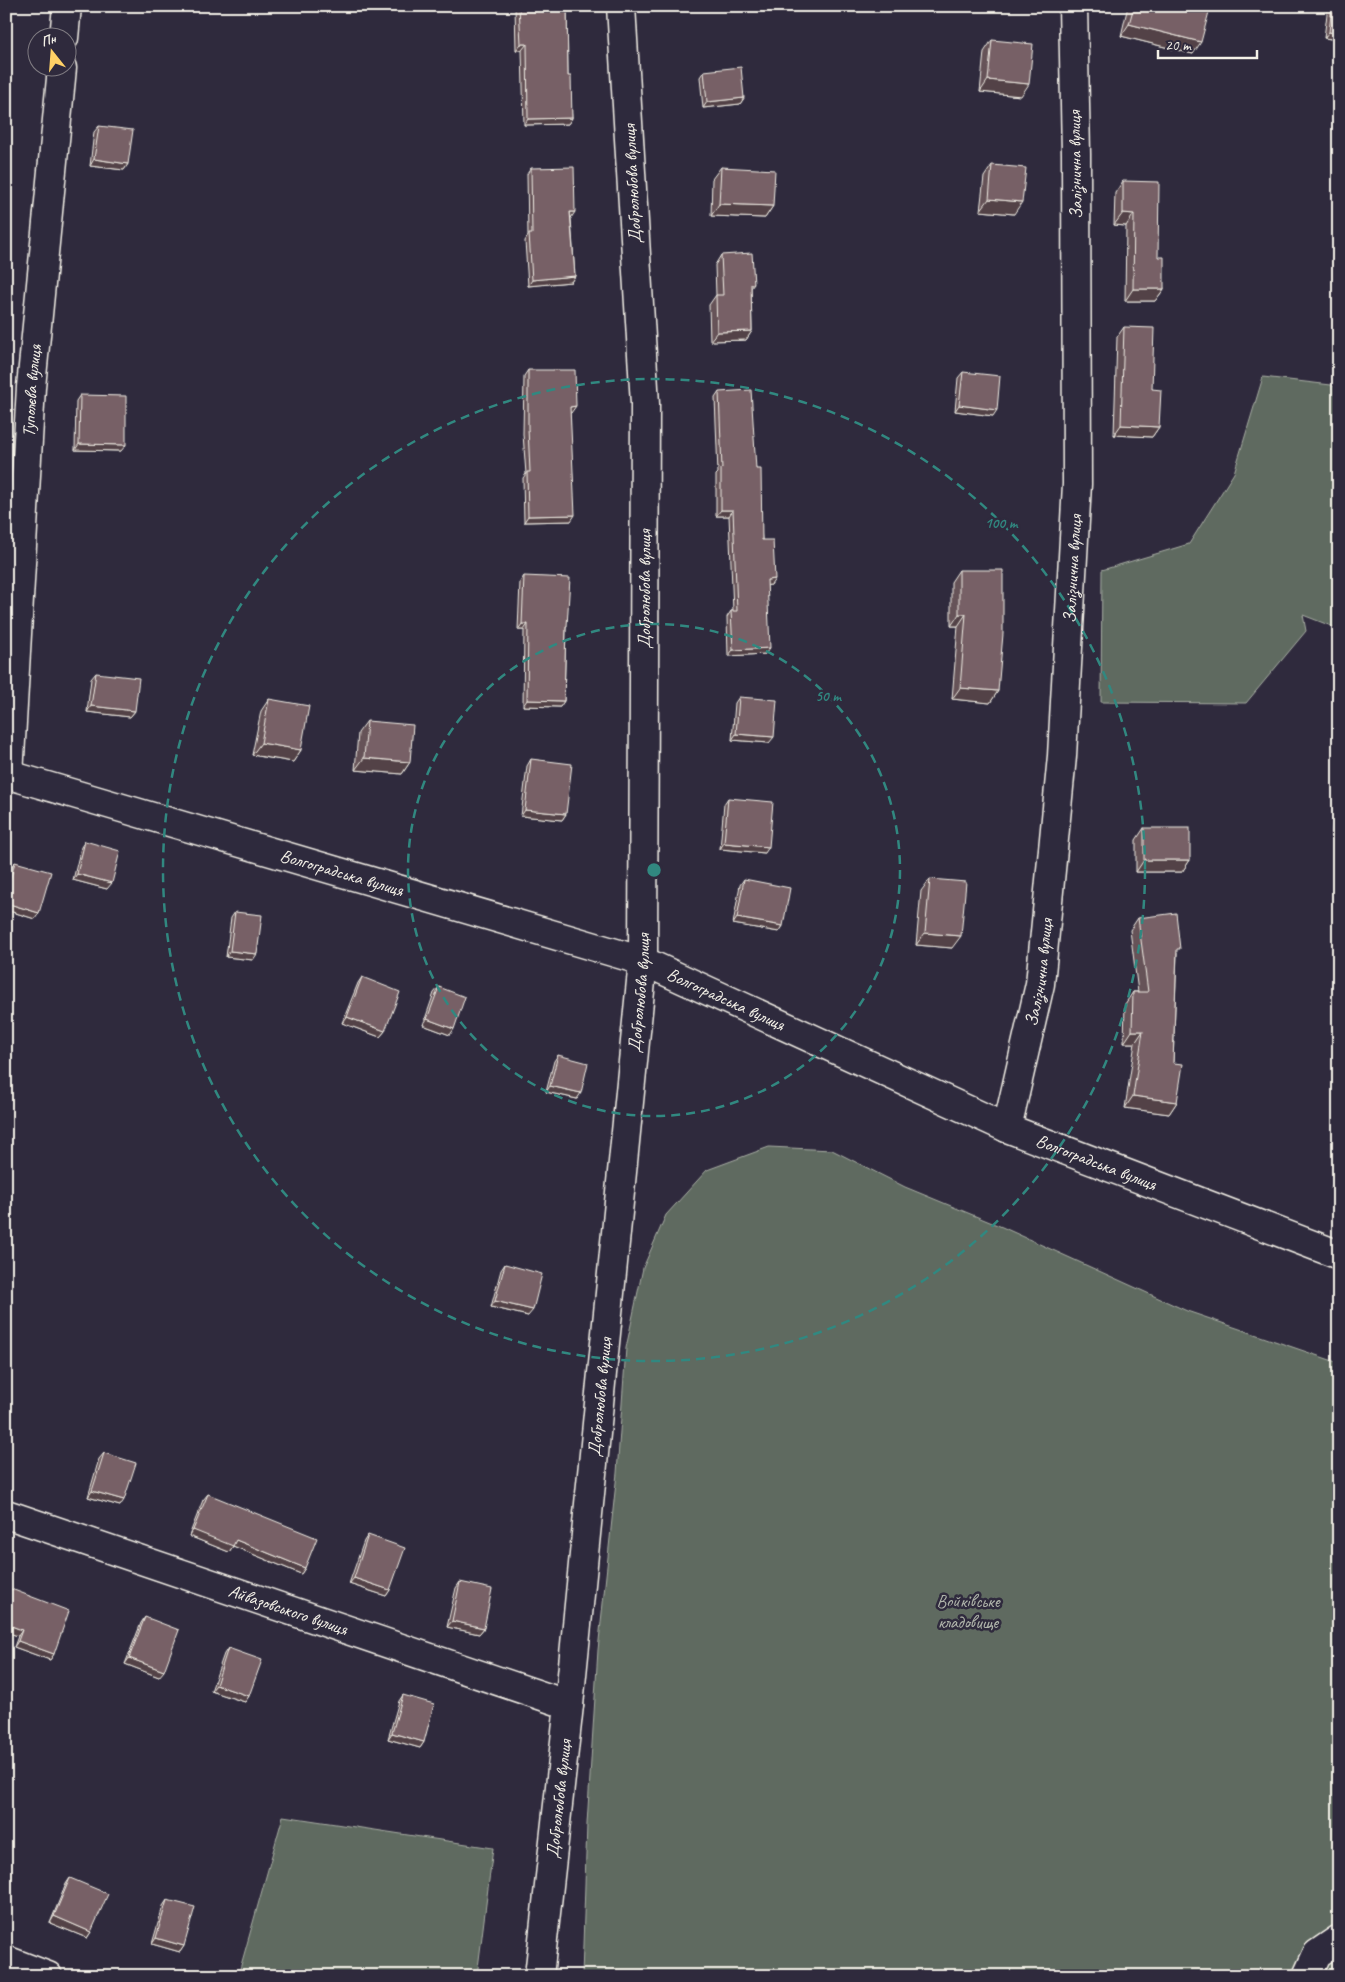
<svg xmlns="http://www.w3.org/2000/svg" width="1345" height="1982" viewBox="0 0 1345 1982" font-family="Caveat,sans-serif">
<style>
.green{fill:#5e6b61;stroke:#a9aea4}
.lines{fill:none;stroke-linecap:round;stroke-linejoin:round}
.minor-casing{stroke:#f4f1e8;stroke-width:31}
.minor{stroke:#2f2a3d;stroke-width:28}
.wall{fill:#665358;stroke:#f4f1e8}
.shaded-wall{fill:#534347;stroke:#f4f1e8}
.building{fill:#776066;stroke:#f4f1e8}
.ring{fill:none;stroke:#318880;stroke-width:2.5;stroke-dasharray:9 6}
.labels{text-anchor:middle;dominant-baseline:central;stroke-width:5;stroke-linejoin:round;paint-order:stroke}
.street-label{font-size:18px;fill:#f4f1e8;stroke:#2f2a3d}
.park-label{font-size:18px;fill:#b0b5ab;stroke:#2f2a3d}
.centre{fill:#318880;stroke:#2f2a3d;stroke-width:2.5}
.ring-label{font-size:15px;text-anchor:middle;font-weight:bold;fill:#318880;stroke:#2f2a3d;stroke-width:5;stroke-linejoin:round;paint-order:stroke}
</style>
<rect width="100%" height="100%" fill="#2f2a3d"/>
<filter id="ink" filterUnits="userSpaceOnUse"><feTurbulence type="fractalNoise" baseFrequency=".02" numOctaves="2"/><feDisplacementMap in="SourceGraphic" scale="10" xChannelSelector="R" yChannelSelector="G"/><feConvolveMatrix kernelMatrix="1 2 1 2 8 2 1 2 1" color-interpolation-filters="sRGB"/></filter>
<g filter="url(#ink)">
<!-- green -->
<g class="green">
<path d="M1263,377L1331,385L1339,390V629L1303,615L1306,631L1246,703L1101,702L1102,570L1189,544L1234,473Z"/>
<path d="M769,1147L832,1150L905,1187L1002,1227L1187,1311L1339,1363V1976H582L587,1824L598,1650L617,1473L626,1348L643,1268L666,1215L707,1170Z"/>
<path d="M283,1816L493,1848L477,1976H238Z"/>
</g>
<g class="lines">
<!-- minor casing -->
<g class="minor-casing">
<g id="minor">
<path d="M64,38L67,6"/>
<path id="s1" d="M6,774L643,961L1007,1128L1339,1255"/>
<path id="s2" d="M9,775L31,387L62,68"/>
<path id="s3" d="M1007,1128L1040,984L1062,756L1077,484L1076,154L1073,6"/>
<path id="s4" d="M6,1514L569,1705"/>
<path d="M6,1960L48,1976"/>
<path id="s5" d="M539,1976L569,1705L643,961L645,404L621,6"/>
<path d="M1307,1976L1317,1954L1339,1939"/>
</g>
</g>
<!-- minor -->
<use href="#minor" class="minor"/>
</g>
<!-- wall -->
<g class="wall">
<path d="M515,6H567L568,76L572,118L568,124L524,125L522,50H516Z"/>
<path d="M1128,6H1203L1193,54L1121,36Z"/>
<path d="M1328,6H1339V40L1324,38Z"/>
<path d="M992,40L1021,96L980,92L984,52Z"/>
<path d="M704,71L744,98L740,104L703,108L700,77Z"/>
<path d="M99,126L128,164L124,170L90,166L94,132Z"/>
<path d="M992,165L1014,214L980,211L984,177Z"/>
<path d="M721,167L773,206L765,218L711,216L712,179Z"/>
<path d="M531,168L571,218L575,276L571,282L528,286L525,241L528,236L527,174Z"/>
<path d="M1123,181L1158,257L1164,289L1155,301H1125L1126,226L1114,225L1115,193Z"/>
<path d="M721,255L754,284L751,288L752,331L746,340L710,341L709,305L716,295L715,265Z"/>
<path d="M1124,327L1152,389L1159,427L1152,437L1114,435L1117,337Z"/>
<path d="M528,370L571,413H570L571,521L524,522L523,478L526,474L523,434L524,376Z"/>
<path d="M963,372L993,416L955,411L958,378Z"/>
<path d="M719,392L756,469L762,540L771,585H767L765,654L728,656L727,617L731,611H733L729,516H716V475L718,473L715,398Z"/>
<path d="M80,395L121,451L75,450L76,401Z"/>
<path d="M959,570L998,691L990,703L952,699L958,626H951V582Z"/>
<path d="M524,576L567,626L566,628L564,701L560,707L523,706L524,630H518L520,582Z"/>
<path d="M96,673L135,711L130,717L87,712L91,679Z"/>
<path d="M739,697L769,743L732,740L735,703Z"/>
<path d="M269,699L301,750L293,762L252,755L261,711Z"/>
<path d="M367,721L410,762L402,774L355,770L358,733Z"/>
<path d="M531,759L566,814L562,820L521,816L527,766Z"/>
<path d="M1339,789V836L1331,835L1337,791Z"/>
<path d="M728,798L765,853L720,849L724,804Z"/>
<path d="M1144,828L1190,860L1182,872H1136V840Z"/>
<path d="M85,841L107,889L73,880L81,847Z"/>
<path d="M15,862L35,919L6,910V885L11,868Z"/>
<path d="M744,879L783,926L779,932L733,924L740,885Z"/>
<path d="M930,879L952,948L916,945L921,891Z"/>
<path d="M235,912L253,960L226,957L231,918Z"/>
<path d="M1138,918L1177,953L1173,1063L1177,1102L1169,1114L1125,1108L1135,1043H1124L1125,1004L1133,992H1138L1130,930Z"/>
<path d="M362,977L385,1031L380,1037L342,1023L358,983Z"/>
<path d="M439,987L450,1035L423,1025L434,993Z"/>
<path d="M558,1055L577,1099L546,1092L554,1061Z"/>
<path d="M1339,1163V1191L1331,1189Z"/>
<path d="M505,1264L528,1316L491,1307L501,1270Z"/>
<path d="M104,1453L120,1506L88,1497L99,1459Z"/>
<path d="M208,1494L305,1568L301,1574L233,1546L229,1552L189,1536L203,1500Z"/>
<path d="M368,1535L390,1590L386,1596L349,1584L364,1541Z"/>
<path d="M460,1582L484,1628L479,1634L447,1627L456,1588Z"/>
<path d="M6,1587L54,1654L50,1660L14,1647L18,1636L6,1632Z"/>
<path d="M145,1617L159,1677L125,1664L141,1623Z"/>
<path d="M228,1648L249,1696L245,1702L211,1691L224,1654Z"/>
<path d="M403,1695L424,1742L420,1748L388,1739L399,1701Z"/>
<path d="M70,1878L91,1932L87,1938L50,1923L66,1884Z"/>
<path d="M167,1900L184,1946L180,1952L152,1944L163,1906Z"/>
</g>
<!-- shaded-wall -->
<g class="shaded-wall">
<path d="M1129,24L1201,42L1193,54L1121,36Z"/>
<path d="M1329,32L1339,34V40L1324,38Z"/>
<path d="M521,44H527L522,50H516Z"/>
<path d="M988,80L1029,84L1021,96L980,92Z"/>
<path d="M744,98L740,104L703,108L707,102Z"/>
<path d="M572,118L568,124L524,125L528,119Z"/>
<path d="M94,159L128,164L124,170L90,166Z"/>
<path d="M989,199L1022,202L1014,214L980,211Z"/>
<path d="M719,204L773,206L765,218L711,216Z"/>
<path d="M570,212H575L571,218Z"/>
<path d="M1123,213L1134,214L1126,226L1114,225Z"/>
<path d="M575,276L571,282L528,286L532,280Z"/>
<path d="M1133,289H1164L1155,301H1125Z"/>
<path d="M752,331L746,340L710,341L717,332Z"/>
<path d="M959,405L997,410L993,416L955,411Z"/>
<path d="M576,406L571,413H565L570,407Z"/>
<path d="M1121,425L1159,427L1152,437L1114,435Z"/>
<path d="M79,444L126,445L121,451L75,450Z"/>
<path d="M721,510H733L729,516H716Z"/>
<path d="M575,515L571,521L524,522L528,516Z"/>
<path d="M775,579L771,585L762,586L767,580Z"/>
<path d="M959,614H966L958,626H951Z"/>
<path d="M522,624H528L524,630H518Z"/>
<path d="M770,648L765,654L728,656L733,650Z"/>
<path d="M960,688L998,691L990,703L952,699Z"/>
<path d="M527,700L564,701L560,707L523,706Z"/>
<path d="M91,706L135,711L130,717L87,712Z"/>
<path d="M736,734L774,737L769,743L732,740Z"/>
<path d="M261,743L301,750L293,762L252,755Z"/>
<path d="M364,758L410,762L402,774L355,770Z"/>
<path d="M525,810L566,814L562,820L521,816Z"/>
<path d="M1336,829L1339,830V836L1331,835Z"/>
<path d="M724,843L769,847L765,853L720,849Z"/>
<path d="M1144,860H1190L1182,872H1136Z"/>
<path d="M77,874L112,883L107,889L73,880Z"/>
<path d="M6,903L39,913L35,919L6,910Z"/>
<path d="M737,918L783,926L779,932L733,924Z"/>
<path d="M925,933L961,936L952,948L916,945Z"/>
<path d="M230,951L257,954L253,960L226,957Z"/>
<path d="M347,1017L385,1031L380,1037L342,1023Z"/>
<path d="M427,1019L454,1029L450,1035L423,1025Z"/>
<path d="M1132,1031H1143L1135,1043H1124Z"/>
<path d="M550,1086L581,1093L577,1099L546,1092Z"/>
<path d="M1133,1096L1177,1102L1169,1114L1125,1108Z"/>
<path d="M1339,1178V1191L1331,1189Z"/>
<path d="M495,1301L533,1310L528,1316L491,1307Z"/>
<path d="M92,1491L124,1500L120,1506L88,1497Z"/>
<path d="M193,1530L236,1540L305,1568L301,1574L233,1546L229,1552L189,1536Z"/>
<path d="M354,1578L390,1590L386,1596L349,1584Z"/>
<path d="M452,1621L484,1628L479,1634L447,1627Z"/>
<path d="M6,1624L22,1630L18,1636L6,1632Z"/>
<path d="M18,1641L54,1654L50,1660L14,1647Z"/>
<path d="M129,1658L164,1671L159,1677L125,1664Z"/>
<path d="M216,1685L249,1696L245,1702L211,1691Z"/>
<path d="M392,1733L424,1742L420,1748L388,1739Z"/>
<path d="M54,1916L91,1932L87,1938L50,1923Z"/>
<path d="M156,1938L184,1946L180,1952L152,1944Z"/>
</g>
<!-- building -->
<g class="building">
<path d="M519,6H567L568,76H571L572,118L528,119L527,44H521Z"/>
<path d="M1134,6H1203L1210,8L1201,42L1129,24Z"/>
<path d="M1332,6H1339V34L1329,32Z"/>
<path d="M992,40L1033,44L1029,84L988,80Z"/>
<path d="M741,67L744,98L707,102L704,71Z"/>
<path d="M99,126L133,130L128,164L94,159Z"/>
<path d="M992,165L1026,168L1022,202L989,199Z"/>
<path d="M574,167L575,212H570L575,276L532,280L529,234H532L531,168Z"/>
<path d="M721,167L775,170L773,206L719,204Z"/>
<path d="M1123,181L1159,182L1158,257H1164V289H1133L1134,214L1123,213Z"/>
<path d="M752,253L754,284H751L752,331L717,332L716,295H723L721,255Z"/>
<path d="M1124,327L1154,328L1152,389L1161,390L1159,427L1121,425Z"/>
<path d="M528,370H575L576,406L570,407L575,515L528,516L527,472H530L528,428Z"/>
<path d="M963,372L1000,376L997,410L959,405Z"/>
<path d="M6,385H8L7,418L6,417Z"/>
<path d="M751,390L756,469H761L762,540H773L775,579L767,580L770,648L733,650L731,611H737L733,510H721V469H722L719,392Z"/>
<path d="M80,395L126,396V445L79,444Z"/>
<path d="M959,570H1003V634L998,691L960,688L966,614H959Z"/>
<path d="M524,576L570,578L567,626H566L564,701L527,700L528,624H522Z"/>
<path d="M96,673L139,678L135,711L91,706Z"/>
<path d="M739,697L777,700L774,737L736,734Z"/>
<path d="M269,699L309,706L301,750L261,743Z"/>
<path d="M367,721L413,725L410,762L364,758Z"/>
<path d="M531,759L572,764L566,814L525,810Z"/>
<path d="M728,798L773,802L769,847L724,843Z"/>
<path d="M1339,805V830L1336,829Z"/>
<rect x="1144" y="828" width="46" height="32"/>
<path d="M85,841L120,851L112,883L77,874Z"/>
<path d="M15,862L51,872L39,913L6,903V894Z"/>
<path d="M744,879L790,888L783,926L737,918Z"/>
<path d="M930,879L966,882L961,936L925,933Z"/>
<path d="M235,912L262,915L257,954L230,951Z"/>
<path d="M1176,913L1180,949H1177L1173,1063L1183,1064L1177,1102L1133,1096L1143,1031H1132L1133,992H1148L1138,918Z"/>
<path d="M362,977L400,992L385,1031L347,1017Z"/>
<path d="M439,987L465,997L454,1029L427,1019Z"/>
<path d="M558,1055L588,1063L581,1093L550,1086Z"/>
<path d="M505,1264L542,1274L533,1310L495,1301Z"/>
<path d="M104,1453L136,1463L124,1500L92,1491Z"/>
<path d="M208,1494L317,1538L305,1568L236,1540L233,1546L193,1530Z"/>
<path d="M368,1535L405,1548L390,1590L354,1578Z"/>
<path d="M460,1582L492,1589L484,1628L452,1621Z"/>
<path d="M6,1587L69,1611L54,1654L18,1641L22,1630L6,1624Z"/>
<path d="M145,1617L179,1630L164,1671L129,1658Z"/>
<path d="M228,1648L262,1660L249,1696L216,1685Z"/>
<path d="M403,1695L434,1704L424,1742L392,1733Z"/>
<path d="M70,1878L108,1894L91,1932L54,1916Z"/>
<path d="M167,1900L195,1907L184,1946L156,1938Z"/>
</g>
</g>
<!-- distance rings -->
<g class="ring">
<circle cx="654" cy="870" r="246"/>
<circle cx="654" cy="870" r="491"/>
</g>
<g class="labels">
<!-- street labels -->
<g class="street-label">
<text transform="translate(1075 165) rotate(-91)">Залізнична вулиця</text>
<text transform="translate(632 184) rotate(-93)">Добролюбова вулиця</text>
<text stroke="none"><textPath href="#s2" startOffset="385">Туполєва вулиця</textPath></text>
<text stroke="none"><textPath href="#s3" startOffset="564">Залізнична вулиця</textPath></text>
<text stroke="none"><textPath href="#s5" startOffset="1392">Добролюбова вулиця</textPath></text>
<text stroke="none"><textPath href="#s1" startOffset="350">Волгоградська вулиця</textPath></text>
<text stroke="none"><textPath href="#s3" startOffset="159">Залізнична вулиця</textPath></text>
<text stroke="none"><textPath href="#s5" startOffset="988">Добролюбова вулиця</textPath></text>
<text stroke="none"><textPath href="#s1" startOffset="755">Волгоградська вулиця</textPath></text>
<text stroke="none"><textPath href="#s1" startOffset="1160">Волгоградська вулиця</textPath></text>
<text stroke="none"><textPath href="#s5" startOffset="582">Добролюбова вулиця</textPath></text>
<text stroke="none"><textPath href="#s4" startOffset="298">Айвазовського вулиця</textPath></text>
<text stroke="none"><textPath href="#s5" startOffset="178">Добролюбова вулиця</textPath></text>
</g>
<!-- park labels -->
<g class="park-label">
<text x="968" y="1601">Войківське<tspan x="968" dy="21">кладовище</tspan></text>
</g>
</g>
<circle cx="654" cy="870" r="8" class="centre"/>
<g class="ring-label">
<text x="1001" y="528">100 m</text>
<text x="828" y="701">50 m</text>
</g>
<!-- margin -->
<rect width="1345" height="1982" fill="none" stroke="#2f2a3d" stroke-width="25"/>
<rect x="12" y="12" width="1320" height="1957" fill="none" stroke="#f4f1e8" stroke-width="2" filter="url(#ink)"/>
<!-- north arrow -->
<g transform="translate(52 52) rotate(343)"><circle r="24" fill="#2f2a3d" stroke="#7e7a81"/>
<path d="M0-4L9 19L0 12L-9 19Z" fill="#ffd166"/>
<text y="-8" font-size="14" font-weight="bold" text-anchor="middle" fill="#f4f1e8">Пн</text>
</g>
<!-- scale -->
<path d="M1158 50v8h99v-8" fill="none" stroke="#f4f1e8" stroke-width="2.5"/>
<text x="1165" y="50" font-size="15" fill="#f4f1e8" stroke="#2f2a3d" stroke-width="4" paint-order="stroke">20 m</text>
</svg>
